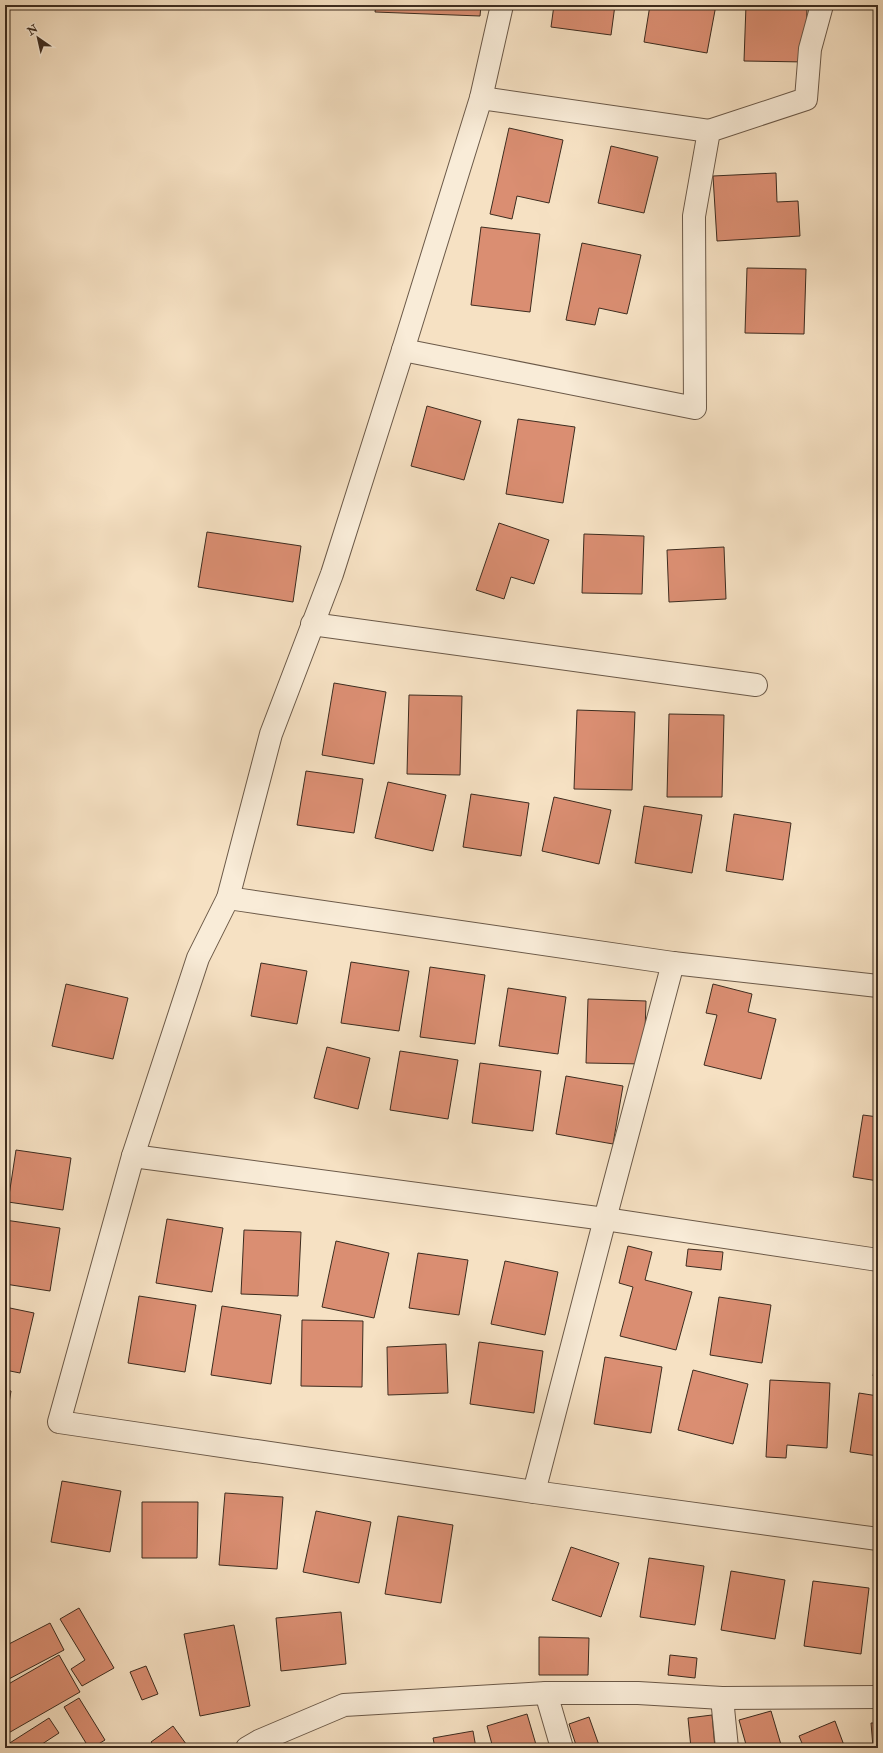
<svg xmlns="http://www.w3.org/2000/svg" width="883" height="1753" viewBox="0 0 883 1753" font-family="'IM FELL Double Pica',serif">
<style>
.building{fill:#da8e72;stroke:#3d2c1f}
.lines{fill:none;stroke-linecap:round;stroke-linejoin:round}
.minor-casing{stroke:#6b5948;stroke-width:24}
.minor{stroke:#f9ecd8;stroke-width:22}
</style>
<rect width="100%" height="100%" fill="#f6e1c3"/>
<filter id="stains"><feTurbulence type="fractalNoise" baseFrequency=".005" numOctaves="4"/><feColorMatrix values="0 0 0 0 .2 0 0 0 0 .09 0 0 0 0 .02 0 0 0 .5 -.17"/></filter>
<radialGradient id="worn" r=".72"><stop offset=".6" stop-color="#630" stop-opacity="0"/><stop offset="1" stop-color="#630" stop-opacity=".3"/></radialGradient>
<!-- building -->
<g class="building">
<path d="M376,5H481L480,16L375,12Z"/>
<path d="M554,5H615L611,35L551,27Z"/>
<path d="M650,5H716L707,53L644,42Z"/>
<path d="M746,5H807L806,62L744,61Z"/>
<path d="M509,128L563,140L549,203L517,196L512,219L490,214Z"/>
<path d="M611,146L658,157L644,213L598,203Z"/>
<path d="M776,173L777,202L798,201L800,236L717,241L713,176Z"/>
<path d="M481,227L540,234L530,312L471,305Z"/>
<path d="M582,243L641,255L627,314L599,308L595,325L566,320Z"/>
<path d="M747,268L806,269L804,334L745,333Z"/>
<path d="M427,406L481,421L464,480L411,466Z"/>
<path d="M518,419L575,427L563,503L506,494Z"/>
<path d="M499,523L549,540L534,584L511,577L504,599L476,590Z"/>
<path d="M207,532L301,546L293,602L198,587Z"/>
<path d="M584,534L644,536L642,594L582,593Z"/>
<path d="M724,547L726,599L669,602L667,550Z"/>
<path d="M334,683L386,692L374,764L322,755Z"/>
<path d="M409,695L462,696L460,775L407,774Z"/>
<path d="M577,710L635,712L632,790L574,789Z"/>
<path d="M669,714L724,715L722,797H667Z"/>
<path d="M306,771L363,779L354,833L297,825Z"/>
<path d="M388,782L446,795L433,851L375,838Z"/>
<path d="M471,794L529,803L521,856L463,847Z"/>
<path d="M554,797L611,810L599,864L542,851Z"/>
<path d="M644,806L702,815L692,873L635,863Z"/>
<path d="M734,814L791,823L783,880L726,871Z"/>
<path d="M351,962L409,971L399,1031L341,1023Z"/>
<path d="M261,963L307,971L297,1024L251,1016Z"/>
<path d="M430,967L485,975L475,1044L420,1037Z"/>
<path d="M66,984L128,998L113,1059L52,1046Z"/>
<path d="M713,984L752,994L748,1012L776,1019L761,1079L704,1065L717,1015L706,1013Z"/>
<path d="M508,988L566,997L558,1054L499,1046Z"/>
<path d="M588,999L646,1001L644,1064L586,1063Z"/>
<path d="M327,1047L370,1058L358,1109L314,1098Z"/>
<path d="M400,1051L458,1060L448,1119L390,1110Z"/>
<path d="M480,1063L541,1071L533,1131L472,1123Z"/>
<path d="M566,1076L623,1086L613,1144L556,1134Z"/>
<path d="M863,1115L878,1117V1181L853,1177Z"/>
<path d="M16,1150L71,1158L63,1210L8,1202Z"/>
<path d="M167,1219L223,1228L212,1292L156,1283Z"/>
<path d="M5,1220L60,1228L50,1291L5,1284Z"/>
<path d="M244,1230L301,1232L298,1296L241,1294Z"/>
<path d="M336,1241L389,1253L374,1318L322,1307Z"/>
<path d="M628,1246L652,1252L645,1280L692,1292L676,1350L620,1336L633,1287L619,1283Z"/>
<path d="M688,1249L723,1252L721,1270L686,1266Z"/>
<path d="M418,1253L468,1260L459,1315L409,1308Z"/>
<path d="M505,1261L558,1272L545,1335L491,1324Z"/>
<path d="M139,1296L196,1305L185,1372L128,1363Z"/>
<path d="M719,1297L771,1305L762,1363L710,1355Z"/>
<path d="M222,1306L281,1315L271,1384L211,1375Z"/>
<path d="M5,1307L34,1313L20,1373L5,1370Z"/>
<path d="M302,1320L363,1321L362,1387L301,1386Z"/>
<path d="M479,1342L543,1351L534,1413L470,1404Z"/>
<path d="M446,1344L448,1393L388,1395L387,1347Z"/>
<path d="M878,1347V1377L873,1376Z"/>
<path d="M605,1357L662,1367L651,1433L594,1424Z"/>
<path d="M693,1370L748,1384L733,1444L678,1430Z"/>
<path d="M770,1380L830,1383L827,1448L787,1445L786,1458L766,1457Z"/>
<path d="M5,1390L11,1391L5,1428Z"/>
<path d="M859,1393L878,1396V1456L850,1452Z"/>
<path d="M62,1481L121,1491L110,1552L51,1542Z"/>
<path d="M225,1493L283,1497L277,1569L219,1565Z"/>
<path d="M142,1502H198L197,1558H142Z"/>
<path d="M316,1511L371,1522L359,1583L303,1572Z"/>
<path d="M398,1516L453,1525L441,1603L385,1594Z"/>
<path d="M571,1547L619,1563L601,1617L552,1600Z"/>
<path d="M649,1558L704,1566L695,1625L640,1617Z"/>
<path d="M731,1571L785,1580L775,1639L721,1630Z"/>
<path d="M813,1581L869,1588L861,1654L804,1646Z"/>
<path d="M79,1608L114,1668L82,1686L71,1669L85,1660L60,1619Z"/>
<path d="M341,1612L346,1664L281,1671L276,1618Z"/>
<path d="M50,1623L64,1650L5,1681V1646Z"/>
<path d="M234,1625L250,1706L200,1716L184,1634Z"/>
<path d="M539,1637L589,1638L588,1675H539Z"/>
<path d="M59,1655L80,1692L5,1735V1686Z"/>
<path d="M670,1655L697,1658L695,1678L668,1675Z"/>
<path d="M146,1666L158,1694L142,1700L130,1672Z"/>
<path d="M79,1698L105,1740L92,1748H89L64,1707Z"/>
<path d="M771,1711L782,1748H747L739,1720Z"/>
<path d="M527,1714L537,1748H493L487,1726Z"/>
<path d="M712,1715L715,1748H691L688,1718Z"/>
<path d="M589,1717L600,1748H577L569,1724Z"/>
<path d="M49,1718L59,1733L36,1748H5V1746Z"/>
<path d="M835,1721L845,1748H804L799,1736Z"/>
<path d="M871,1723H878V1746L873,1747Z"/>
<path d="M173,1726L189,1748H156L151,1742Z"/>
<path d="M473,1731L476,1748H435L433,1738Z"/>
</g>
<g class="lines">
<!-- minor casing -->
<g class="minor-casing">
<g id="minor">
<path d="M502,5L481,98L403,350L332,574L271,734L228,898L198,958L133,1156L59,1422L534,1492L878,1539"/>
<path d="M481,98L709,131"/>
<path d="M403,350L695,408L694,216L709,131L806,99L810,49L822,5"/>
<path d="M312,624L756,685"/>
<path d="M228,898L673,963L878,986"/>
<path d="M133,1156L605,1219L878,1260"/>
<path d="M534,1492L605,1219L673,963"/>
<path d="M546,1693L562,1748"/>
<path d="M722,1698L727,1748"/>
<path d="M247,1748L259,1741L344,1705L546,1693H638L722,1698L878,1697"/>
</g>
</g>
<!-- minor -->
<use href="#minor" class="minor"/>
</g>
<!-- margin -->
<rect width="883" height="1753" fill="none" stroke="#f6e1c3" stroke-width="20"/>
<rect x="6" y="6" width="871" height="1741" fill="none" stroke="#3d2c1f" stroke-width="2"/>
<rect x="10" y="10" width="863" height="1733" fill="none" stroke="#3d2c1f"/>
<!-- north arrow -->
<g transform="translate(38 38) rotate(326)" stroke="#f9ecd8" stroke-width="3" paint-order="stroke">
<path d="M0-3L7 15L0 10L-7 15Z" fill="#3d2c1f"/>
<text y="-6" font-size="11" font-weight="bold" text-anchor="middle" fill="#3d2c1f">N</text>
</g>
<rect width="100%" height="100%" filter="url(#stains)"/>
<rect width="100%" height="100%" fill="url(#worn)"/>
</svg>
